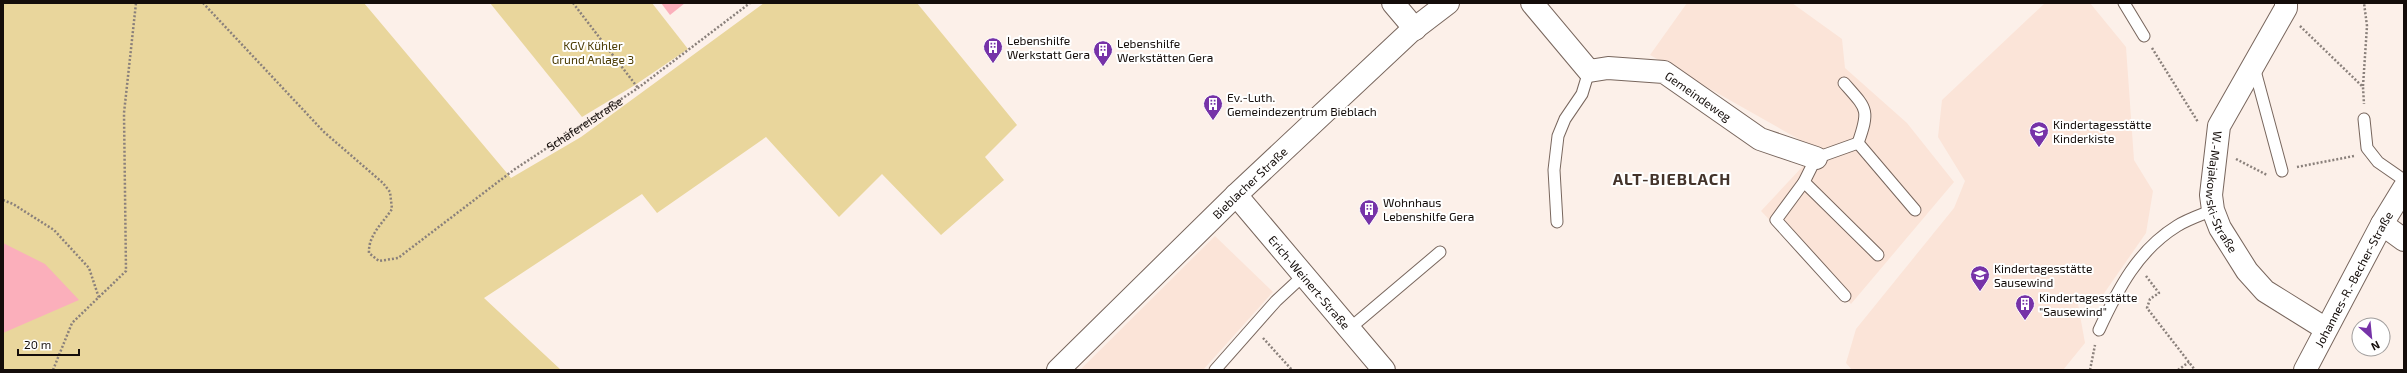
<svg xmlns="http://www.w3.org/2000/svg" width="2407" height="373" viewBox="0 0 2407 373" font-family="'Exo 2',sans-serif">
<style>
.built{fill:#fbe4d8}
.green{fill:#e9d69c}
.water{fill:#fbafbb}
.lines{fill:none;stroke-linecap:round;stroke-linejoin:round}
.service-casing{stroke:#78665d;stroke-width:13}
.minor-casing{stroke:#78665d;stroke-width:24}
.tertiary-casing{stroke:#78665d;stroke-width:24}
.path{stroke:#8a807b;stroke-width:2.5;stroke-dasharray:2 2;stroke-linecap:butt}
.service{stroke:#fff;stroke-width:11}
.minor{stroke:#fff;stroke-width:22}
.tertiary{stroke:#fff;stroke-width:22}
.labels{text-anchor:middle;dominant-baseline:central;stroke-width:4;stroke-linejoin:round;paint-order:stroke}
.poi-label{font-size:12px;fill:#140d0a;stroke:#fff;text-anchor:start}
.park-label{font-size:12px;fill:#4b3b03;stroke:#fff}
.street-label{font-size:12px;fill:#140d0a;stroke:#fff}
.district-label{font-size:16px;font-weight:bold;letter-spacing:1px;fill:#43332a;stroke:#fff}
</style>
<rect width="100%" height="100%" fill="#fcf0e9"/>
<!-- built -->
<g class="built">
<path d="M1687,3H1792L1842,39L1845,68L1907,123L1954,182L1851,304L1761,211L1818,150L1650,55Z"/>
<path d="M2045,3H2090L2126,47L2134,160L2153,191L2146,233L2098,302L2078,304L2085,343L2063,370H1852L1846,363L1856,329L1954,208L1965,181L1938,137L1942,100Z"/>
<path d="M1215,236L1273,292L1203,370H1080Z"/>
</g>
<!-- green -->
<g class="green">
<path d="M3,3H364L511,178L581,137L764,3H917L1017,125L985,157L1004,180L941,235L882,174L839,217L766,137L657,213L642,194L484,298L561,370H3Z"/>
<path d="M490,3H652L688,49L635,85L582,117Z"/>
</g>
<!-- water -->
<g class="water">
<path d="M661,3H685L670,15Z"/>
<path d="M3,243L45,264L79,300L3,333Z"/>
</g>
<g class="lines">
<!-- service casing -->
<g class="service-casing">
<g id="service">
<path d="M2124,3L2144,36"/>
<path d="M2254,67L2282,171"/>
<path d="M1844,83C1867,109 1870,109 1858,143"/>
<path d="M2364,119L2367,148L2378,162L2404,180"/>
<path d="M1858,143L1915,210"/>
<path d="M1804,182L1878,255"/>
<path d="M1557,222L1554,170L1558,136L1565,119L1582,94L1589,71"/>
<path d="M1845,296L1776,220L1804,182L1816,158L1858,143"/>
<path d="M1349,329L1440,252"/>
<path d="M2099,330C2118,289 2138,250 2177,226C2188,219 2201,215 2213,210"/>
<path d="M1215,370L1276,301L1304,275"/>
</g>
</g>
<!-- minor casing -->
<g class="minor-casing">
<g id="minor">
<path d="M1393,3L1415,29"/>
<path id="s2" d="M1532,3L1589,71L1608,68L1664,72L1760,139L1816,158"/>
<path id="s3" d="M2286,3V8L2219,126L2211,195L2213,210L2220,228L2247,271L2265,291L2326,329"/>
<path id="s4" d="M1236,195L1384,370"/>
<path d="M2382,224L2404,240"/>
<path id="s5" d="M1058,370L1236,195L1410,32L1448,3"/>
</g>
</g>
<!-- tertiary casing -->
<g class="tertiary-casing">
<g id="tertiary">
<path id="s6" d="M2305,370L2382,224L2404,188"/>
</g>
</g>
<!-- path -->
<g class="path">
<path id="s1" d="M203,3L324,132L383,183L390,192L392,209C383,223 368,235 369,253L379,261L398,258L515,169L638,88L750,3"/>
<path d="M573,3L638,88"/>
<path d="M2300,26L2363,87L2364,104"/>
<path d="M2152,48L2198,122"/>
<path d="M2363,86L2367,26L2364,3H2365"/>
<path d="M2236,159L2267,175"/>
<path d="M2297,167L2354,156"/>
<path d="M3,200L13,204L54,230L89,268L99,298"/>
<path d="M2146,276L2159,293L2150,299L2147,308L2195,370"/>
<path d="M1263,338L1292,370"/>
<path d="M53,370L72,323L126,271L124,113L136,3"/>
<path d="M2090,370L2095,345"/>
<path d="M2178,370L2189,362"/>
</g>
<!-- service -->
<use href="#service" class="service"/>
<!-- minor -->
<use href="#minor" class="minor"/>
<!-- tertiary -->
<use href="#tertiary" class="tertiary"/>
</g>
<!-- icons -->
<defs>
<g id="building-pin" transform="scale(1)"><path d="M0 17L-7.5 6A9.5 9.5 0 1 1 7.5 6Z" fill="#7633a8" stroke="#fff"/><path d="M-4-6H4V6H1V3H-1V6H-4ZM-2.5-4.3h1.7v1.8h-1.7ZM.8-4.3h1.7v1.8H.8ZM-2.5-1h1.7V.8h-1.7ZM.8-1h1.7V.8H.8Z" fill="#fff"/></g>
<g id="school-pin" transform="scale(1)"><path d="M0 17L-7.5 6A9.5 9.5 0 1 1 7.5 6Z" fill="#7633a8" stroke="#fff"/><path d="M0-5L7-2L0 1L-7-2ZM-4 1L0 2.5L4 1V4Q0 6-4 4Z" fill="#fff"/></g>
</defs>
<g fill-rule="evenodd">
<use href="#building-pin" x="993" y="47"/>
<use href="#building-pin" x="1103" y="50"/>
<use href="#building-pin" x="1213" y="104"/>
<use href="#school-pin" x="2039" y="131"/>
<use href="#building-pin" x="1369" y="209"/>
<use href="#school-pin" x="1980" y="275"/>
<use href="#building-pin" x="2025" y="304"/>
</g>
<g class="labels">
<!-- poi labels -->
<g class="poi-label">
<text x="1007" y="40">Lebenshilfe<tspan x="1007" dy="14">Werkstatt Gera</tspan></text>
<text x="1117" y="43">Lebenshilfe<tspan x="1117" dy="14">Werkstätten Gera</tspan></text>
<text x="1227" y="97">Ev.-Luth.<tspan x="1227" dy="14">Gemeindezentrum Bieblach</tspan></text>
<text x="2053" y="124">Kindertagesstätte<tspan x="2053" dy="14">Kinderkiste</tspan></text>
<text x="1383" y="202">Wohnhaus<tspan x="1383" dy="14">Lebenshilfe Gera</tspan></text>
<text x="1994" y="268">Kindertagesstätte<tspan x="1994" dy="14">Sausewind</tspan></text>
<text x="2039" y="297">Kindertagesstätte<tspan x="2039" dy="14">"Sausewind"</tspan></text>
</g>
<!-- park labels -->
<g class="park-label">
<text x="593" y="45">KGV Kühler<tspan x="593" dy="14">Grund Anlage 3</tspan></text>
</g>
<!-- street labels -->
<g class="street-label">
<text stroke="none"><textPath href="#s2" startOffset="206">Gemeindeweg</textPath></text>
<text stroke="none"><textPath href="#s1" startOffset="596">Schäfereistraße</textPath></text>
<text stroke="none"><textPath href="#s5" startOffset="268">Bieblacher Straße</textPath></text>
<text stroke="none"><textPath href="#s3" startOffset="209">W.-Majakowski-Straße</textPath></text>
<text stroke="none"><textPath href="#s6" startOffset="103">Johannes-R.-Becher-Straße</textPath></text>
<text stroke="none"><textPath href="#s4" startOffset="114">Erich-Weinert-Straße</textPath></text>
</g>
<!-- district labels -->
<g class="district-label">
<text x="1672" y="178">ALT-BIEBLACH</text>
</g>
</g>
<!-- border -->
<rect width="2407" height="373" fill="none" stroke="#140d0a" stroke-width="8"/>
<!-- north arrow -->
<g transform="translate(2371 337) rotate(153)"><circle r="19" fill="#ffffff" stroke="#a19e9d"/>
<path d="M0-3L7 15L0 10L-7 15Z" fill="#7633a8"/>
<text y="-6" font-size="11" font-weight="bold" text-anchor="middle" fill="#140d0a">N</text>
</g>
<!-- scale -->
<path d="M18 349v6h61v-6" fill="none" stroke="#140d0a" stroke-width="2"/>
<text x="24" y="349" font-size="12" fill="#140d0a" stroke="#ffffff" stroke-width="3" paint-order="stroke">20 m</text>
</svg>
